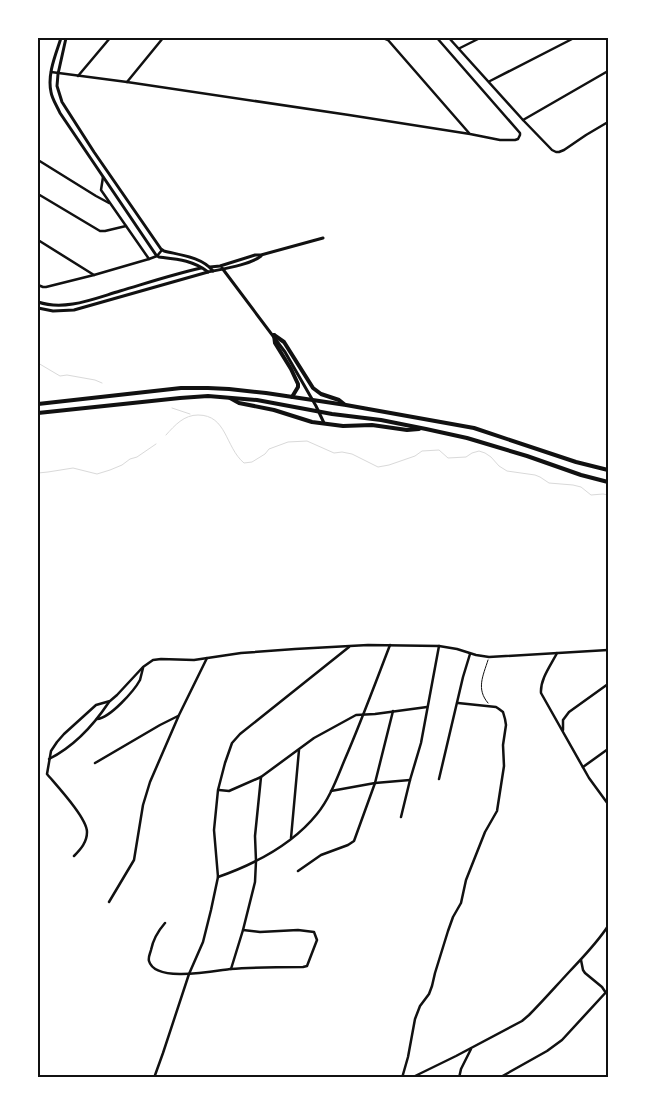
<svg xmlns="http://www.w3.org/2000/svg" width="646" height="1115" viewBox="0 0 646 1115" font-family="Raleway,sans-serif">
<style>
.lines{fill:none;stroke-linecap:round;stroke-linejoin:round}
.stream{stroke:#d9d9d9;stroke-width:1}
.path{stroke:#111;stroke-width:1}
.minor{stroke:#111;stroke-width:2.5}
.tertiary{stroke:#111;stroke-width:3}
.trunk{stroke:#111;stroke-width:4}
.neatline{fill:none;stroke:#111;stroke-width:2}
</style>
<rect width="100%" height="100%" fill="#fff"/>
<g class="lines">
<!-- stream -->
<g class="stream">
<path d="M38,363L60,376L67,375L95,380L102,383"/>
<path d="M172,408L190,414"/>
<path d="M166,435C175,425 184,415 198,415C227,415 225,447 244,463L252,462L265,454L269,449L288,442L307,441L334,453L342,452L352,454L378,467L389,465L415,456L422,451L439,450L448,458L466,457L472,453L479,451L485,453L491,457L499,466L507,471L535,475L540,477L549,483L573,485L581,487L591,495L603,494L608,495"/>
<path d="M38,473L48,472L73,468L97,474L110,470L122,465L130,459L137,457L156,444"/>
</g>
<!-- path -->
<path class="path" d="M488,660C483,676 476,689 488,703"/>
<!-- minor -->
<g class="minor">
<path d="M383,38L388,40L469,133"/>
<path d="M449,38L523,120L552,150L556,152H559L564,150L586,135L608,122"/>
<path d="M460,48L480,38"/>
<path d="M51,72L127,82L349,115L470,134L500,140H515L518,139L520,135V133L437,38"/>
<path d="M78,76L110,38"/>
<path d="M490,81L574,38"/>
<path d="M127,82L163,38"/>
<path d="M523,120L608,71"/>
<path d="M38,160L96,196L109,203"/>
<path d="M103,177L101,190L149,259"/>
<path d="M38,194L100,231H105L126,226"/>
<path d="M38,240L94,275"/>
<path d="M38,285L43,287H46L94,275L149,259L157,256L162,250"/>
<path d="M557,653C551,665 540,679 541,693L589,778L608,804"/>
<path d="M97,719C110,718 134,691 140,680C141,676 142,672 143,668"/>
<path d="M563,730V720L569,712L608,684"/>
<path d="M49,759C75,746 93,726 109,702"/>
<path d="M95,763L160,725L178,716"/>
<path d="M583,767L608,749"/>
<path d="M439,779L463,677L470,654"/>
<path d="M219,790L229,791L261,777L314,738L356,715L375,714L427,707"/>
<path d="M331,791L375,783L410,780"/>
<path d="M401,817L410,780L421,743L439,646"/>
<path d="M291,838L299,750"/>
<path d="M74,856C81,849 87,842 87,832C87,818 57,786 47,774L51,751L57,742L64,734L96,705L110,701L117,695L143,667L153,660L161,659L194,660L241,653L295,649L368,645L439,646L457,649L476,655L489,657L608,650"/>
<path d="M298,871L321,855L348,845L354,841L375,783L393,711"/>
<path d="M218,877C255,864 292,845 317,814C330,798 337,778 345,759C361,722 375,684 390,645"/>
<path d="M109,902L134,860L143,805L150,782L179,715L207,658"/>
<path d="M165,923C158,931 153,940 151,950C150,954 148,957 149,961C155,983 214,971 230,969C254,967 279,967 303,967L307,966L317,940L314,932L298,930L260,932L243,930"/>
<path d="M581,960L583,970L585,973L602,987L606,993"/>
<path d="M231,969L243,930L255,882L256,861L255,836L261,777"/>
<path d="M154,1078L163,1053L189,974L203,942L211,910L218,877L214,830L218,790L225,763L232,743L240,734L349,647"/>
<path d="M402,1078L408,1057L415,1019L420,1006L429,994L432,986L435,973L448,931L453,917L461,903L466,880L485,832L497,811L504,766L503,745L506,725L505,719L503,712L499,709L496,707L458,703"/>
<path d="M411,1078L456,1056L522,1021L529,1015C543,1001 556,986 570,971C584,956 597,943 608,926"/>
<path d="M459,1078L461,1069L471,1049"/>
<path d="M499,1078L547,1051L562,1040L608,990"/>
</g>
<!-- tertiary -->
<g class="tertiary">
<path d="M61,38C56,54 47,74 51,92C52,99 57,106 60,113L156,255L159,257C176,259 193,260 208,272"/>
<path d="M66,38L58,74L57,86L62,102L94,152L161,249L164,251C180,255 202,257 213,271"/>
<path d="M210,267L220,266L255,255H261L323,238"/>
<path d="M222,268L285,352L316,406L324,423"/>
<path d="M38,302C65,311 93,299 120,291C147,283 174,274 201,268"/>
<path d="M38,308L53,311L74,310L208,272C222,269 250,265 261,256"/>
</g>
<!-- trunk -->
<g class="trunk">
<path d="M274,335L284,342L313,388L321,394L339,400L344,404"/>
<path d="M274,335L275,343L291,369L298,384V387L292,397"/>
<path d="M230,398L239,403L274,410L312,422L343,426L372,425L407,430L419,429"/>
<path d="M38,404L181,388H208L229,389L266,393L346,405L474,428L576,462L608,470"/>
<path d="M38,413L180,398L208,396L257,400L332,414L381,420L426,429L467,438L527,456L581,475L608,482"/>
</g>
</g>
<!-- border -->
<rect width="646" height="1115" fill="none" stroke="#ffffff" stroke-width="78"/>
<rect x="39" y="39" width="568" height="1037" class="neatline"/>
</svg>
